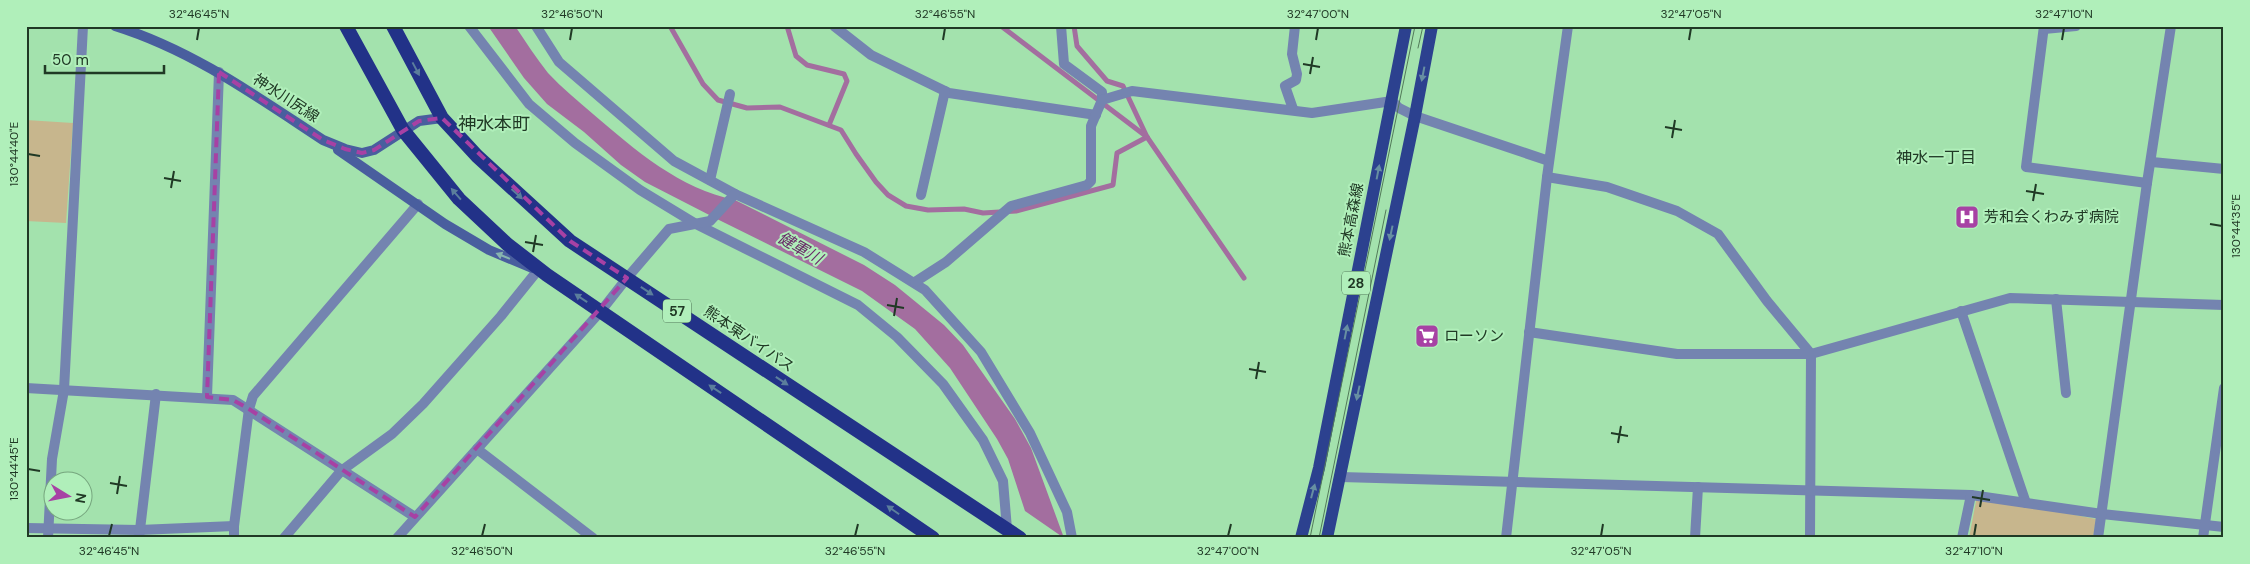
<svg xmlns="http://www.w3.org/2000/svg" width="2250" height="564" viewBox="0 0 2250 564" font-family="'DM Sans','Noto Sans JP',sans-serif">
<style>
.green{fill:#c7b68d}
.water{fill:#a36e9f}
.lines{fill:none;stroke-linecap:round;stroke-linejoin:round}
.stream{stroke:#a36e9f;stroke-width:5}
.minor{stroke:#7484b0;stroke-width:10}
.tertiary{stroke:#7484b0;stroke-width:10}
.secondary{stroke:#495e9e;stroke-width:10}
.primary{stroke:#2c418f;stroke-width:12}
.trunk{stroke:#223288;stroke-width:14}
.tram{stroke:#527a59;stroke-width:1}
.oneway{fill:#5b7e9c}
.oneway2{fill:#678fa2}
.oneway3{fill:#87b5af}
.marked{fill:none;stroke:#a741a4;stroke-width:4;stroke-dasharray:10 6;stroke-linejoin:round}
.ticks{fill:none;stroke:#203925;stroke-width:2}
.labels{text-anchor:middle;dominant-baseline:central;stroke-width:4;stroke-linejoin:round;paint-order:stroke}
.shield{fill:#b0efba;stroke:#4b7052;stroke-width:1}
.shield-label{font-size:14px;font-weight:bold;fill:#203925}
.street-label{font-size:15px;fill:#203925;stroke:#b0efba}
.poi-label{font-size:15px;fill:#203925;stroke:#b0efba;text-anchor:start}
.neighbourhood-label{font-size:16px;fill:#203925;stroke:#b0efba}
.water-label{font-size:16px;font-style:italic;fill:#6a2968;stroke:#b0efba}
.quarter-label{font-size:18px;fill:#203925;stroke:#b0efba}
.neatline{fill:none;stroke:#203925;stroke-width:2}
.ticks-label{font-size:12px;text-anchor:middle;fill:#203925}
</style>
<rect width="100%" height="100%" fill="#a3e2ad"/>
<!-- green -->
<g class="green">
<path d="M26,120L73,123L66,223L26,221Z"/>
<path d="M1977,496L2096,519L2093,538H1969Z"/>
</g>
<!-- water -->
<path class="water" d="M488,26H515C526,42 536,58 548,73C562,88 578,101 593,114C635,150 680,189 735,200L864,265L895,285L944,325L963,345L1015,419L1031,448L1064,538L1025,511L1008,459L997,439L950,368L915,329L862,291L719,220L645,182L621,165L584,132L547,104L524,78Z"/>
<g class="lines">
<!-- stream -->
<g class="stream">
<path d="M670,26L703,84L718,100L747,108L780,107L841,130L856,154L876,182L888,195L906,206L928,210L964,209L983,213L1016,211L1113,185L1117,153L1147,137"/>
<path d="M787,26L796,56L807,65L844,74L847,81L829,125"/>
<path d="M1001,26L1147,137"/>
<path d="M1074,26L1077,46L1107,81L1123,86L1147,137L1244,278"/>
</g>
<!-- minor -->
<g class="minor">
<path d="M469,26L529,104L575,143L640,190L696,224L858,305L897,337L943,384L983,440L1003,481L1007,529"/>
<path d="M536,26L559,62L674,161L735,194L864,252L925,290L981,352L1030,433L1067,512L1072,538"/>
<path d="M834,26L871,55L949,93L1096,115"/>
<path d="M1061,26L1064,64L1102,92V100"/>
<path d="M2044,26L2026,167L2147,183"/>
<path d="M2044,29L2076,26"/>
<path d="M1293,109L1285,86L1296,80L1297,74L1292,54L1295,26"/>
<path d="M2152,162L2224,169"/>
<path d="M1547,177L1607,187L1677,211L1718,234L1767,301L1811,354L1810,538"/>
<path d="M710,180L730,94"/>
<path d="M921,195L945,91"/>
<path d="M915,282L946,262L1011,206L1087,185L1091,181V126L1102,100L1132,91L1312,113L1392,101L1399,108L1415,116L1549,161"/>
<path d="M2056,299L2066,393"/>
<path d="M601,311L627,278L669,229L710,221L735,194"/>
<path d="M1961,311L2026,503"/>
<path d="M1529,332L1677,354H1811L2010,298L2224,305"/>
<path d="M207,397L219,72"/>
<path d="M477,449L593,538"/>
<path d="M1341,477L1971,495L2102,514L2224,527"/>
<path d="M26,528L139,530L234,526"/>
<path d="M139,538L156,394"/>
<path d="M234,538V526L249,409L253,396L418,204"/>
<path d="M284,538L341,471L392,434L423,404L501,316L538,270"/>
<path d="M1695,538L1698,487"/>
<path d="M1962,538L1971,495"/>
<path d="M2098,538L2147,183L2171,26"/>
<path d="M2203,538L2224,388"/>
</g>
<!-- tertiary -->
<g class="tertiary">
<path d="M26,388L233,400L415,517"/>
<path d="M48,538L52,459L64,390L83,26"/>
<path d="M397,538L601,311"/>
<path d="M1506,538L1547,177L1568,26"/>
</g>
<!-- secondary -->
<g class="secondary">
<path d="M115,26C192,50 256,96 323,140L345,149L362,153L374,150L419,121L442,118"/>
<path d="M338,150L445,224L489,250L532,268"/>
</g>
<!-- primary -->
<g class="primary">
<path d="M1301,538L1319,468L1406,26"/>
<path d="M1327,538L1415,116L1432,26"/>
</g>
<!-- trunk -->
<g class="trunk">
<path d="M346,26L403,130L459,199L507,244L547,275L933,538"/>
<path d="M393,26L442,118L477,156L570,241L1020,538"/>
</g>
<!-- tram -->
<g class="tram">
<path d="M1418,48L1423,26"/>
<path d="M1310,538L1415,26"/>
<path d="M1319,538L1386,210"/>
</g>
</g>
<!-- one-way arrows -->
<defs><path id="oneway-solid" d="M-6-.8H1V-3.2L6.5 0L1 3.2V.8H-6Z" transform="scale(1.25)"/></defs>
<g class="oneway">
<use href="#oneway-solid" transform="translate(416 69) rotate(62)"/>
<use href="#oneway-solid" transform="translate(456 194) rotate(-131)"/>
<use href="#oneway-solid" transform="translate(517 194) rotate(42)"/>
<use href="#oneway-solid" transform="translate(647 291) rotate(34)"/>
<use href="#oneway-solid" transform="translate(581 298) rotate(-146)"/>
<use href="#oneway-solid" transform="translate(782 381) rotate(34)"/>
<use href="#oneway-solid" transform="translate(715 389) rotate(-146)"/>
<use href="#oneway-solid" transform="translate(893 510) rotate(-145)"/>
</g>
<g class="oneway2">
<use href="#oneway-solid" transform="translate(1423 74) rotate(101)"/>
<use href="#oneway-solid" transform="translate(1378 172) rotate(-79)"/>
<use href="#oneway-solid" transform="translate(1391 233) rotate(102)"/>
<use href="#oneway-solid" transform="translate(1346 332) rotate(-79)"/>
<use href="#oneway-solid" transform="translate(1358 393) rotate(102)"/>
<use href="#oneway-solid" transform="translate(1313 491) rotate(-75)"/>
</g>
<use class="oneway3" href="#oneway-solid" transform="translate(503 256) rotate(-158)"/>
<!-- marked area -->
<path class="marked" d="M219,72L323,140L345,149L362,153L374,150L419,121L442,118L570,241L627,278L415,517L249,409L233,400L207,397Z"/>
<!-- ticks -->
<path class="ticks" d="M197,40L199,28M570,40L572,28M943,40L945,28M1316,40L1318,28M1689,40L1691,28M2062,40L2064,28M1303,64L1320,67M1310,74L1313,57M1665,127L1682,130M1672,138L1675,120M28,154L40,156M164,178L181,181M171,188L174,171M2026,191L2044,194M2033,201L2036,184M2210,224L2222,226M525,242L543,245M533,252L536,235M887,305L904,308M894,316L897,298M1249,369L1266,372M1256,379L1259,362M1611,433L1628,436M1618,443L1621,426M28,469L40,471M110,483L127,486M117,494L120,476M1972,497L1990,500M1980,507L1983,490M109,536L112,524M482,536L485,524M855,536L858,524M1228,536L1231,524M1601,536L1603,524M1974,536L1976,524"/>
<!-- icons -->
<defs>
<g id="hospital-square" transform="scale(1.25)"><rect x="-9" y="-9" width="18" height="18" rx="4" fill="#a741a4" stroke="#b0efba"/><path d="M-5-5h3v3.5h4V-5h3V5h-3V1.5h-4V5h-3Z" fill="#fff"/></g>
<g id="supermarket-square" transform="scale(1.25)"><rect x="-9" y="-9" width="18" height="18" rx="4" fill="#a741a4" stroke="#b0efba"/><path d="M-6-5.5h2.5l.6 2H6L4.5 2H-2.5L-4.4-4H-6ZM-1.5 3.2a1.3 1.3 0 1 0 .1 0ZM3 3.2a1.3 1.3 0 1 0 .1 0Z" fill="#fff"/></g>
</defs>
<g fill-rule="evenodd">
<use href="#hospital-square" x="1967" y="217"/>
<use href="#supermarket-square" x="1427" y="336"/>
</g>
<g class="labels">
<!-- shield labels -->
<g class="shield">
<rect x="1342" y="271.5" width="28" height="23" rx="4"/>
<rect x="663" y="299.5" width="28" height="23" rx="4"/>
</g>
<g class="shield-label">
<text x="1356" y="283">28</text>
<text x="677" y="311">57</text>
</g>
<!-- street labels -->
<g class="street-label">
<text transform="translate(286 98) rotate(33)">神水川尻線</text>
<text transform="translate(1351 220) rotate(-79)">熊本高森線</text>
<text transform="translate(749 339) rotate(34)">熊本東バイパス</text>
</g>
<!-- poi labels -->
<g class="poi-label">
<text x="1984" y="217">芳和会くわみず病院</text>
<text x="1444" y="336">ローソン</text>
</g>
<!-- neighbourhood labels -->
<g class="neighbourhood-label">
<text x="1936" y="157">神水一丁目</text>
</g>
<!-- water labels -->
<g class="water-label">
<text transform="translate(800 248) rotate(30)">健軍川</text>
</g>
<!-- quarter labels -->
<g class="quarter-label">
<text x="494" y="124">神水本町</text>
</g>
</g>
<!-- border -->
<rect width="2250" height="564" fill="none" stroke="#b0efba" stroke-width="55"/>
<!-- north arrow -->
<g transform="translate(68 496) rotate(100)"><circle r="24" fill="#b0efba" stroke="#76a67e"/>
<path d="M0-4L9 19L0 12L-9 19Z" fill="#a741a4"/>
<text y="-8" font-size="14" font-weight="bold" text-anchor="middle" fill="#203925">N</text>
</g>
<!-- scale -->
<path d="M45 65v8h119v-8" fill="none" stroke="#203925" stroke-width="2.5"/>
<text x="52" y="65" font-size="15" fill="#203925" stroke="#b0efba" stroke-width="4" paint-order="stroke">50 m</text>
<rect x="28" y="28" width="2194" height="508" class="neatline"/>
<g class="ticks-label">
<text x="199" y="18">32°46'45"N</text>
<text x="572" y="18">32°46'50"N</text>
<text x="945" y="18">32°46'55"N</text>
<text x="1318" y="18">32°47'00"N</text>
<text x="1691" y="18">32°47'05"N</text>
<text x="2064" y="18">32°47'10"N</text>
<text transform="translate(14 154) rotate(-90)" y="4">130°44'40"E</text>
<text transform="translate(2236 226) rotate(-90)" y="4">130°44'35"E</text>
<text transform="translate(14 469) rotate(-90)" y="4">130°44'45"E</text>
<text x="109" y="555">32°46'45"N</text>
<text x="482" y="555">32°46'50"N</text>
<text x="855" y="555">32°46'55"N</text>
<text x="1228" y="555">32°47'00"N</text>
<text x="1601" y="555">32°47'05"N</text>
<text x="1974" y="555">32°47'10"N</text>
</g>
</svg>
